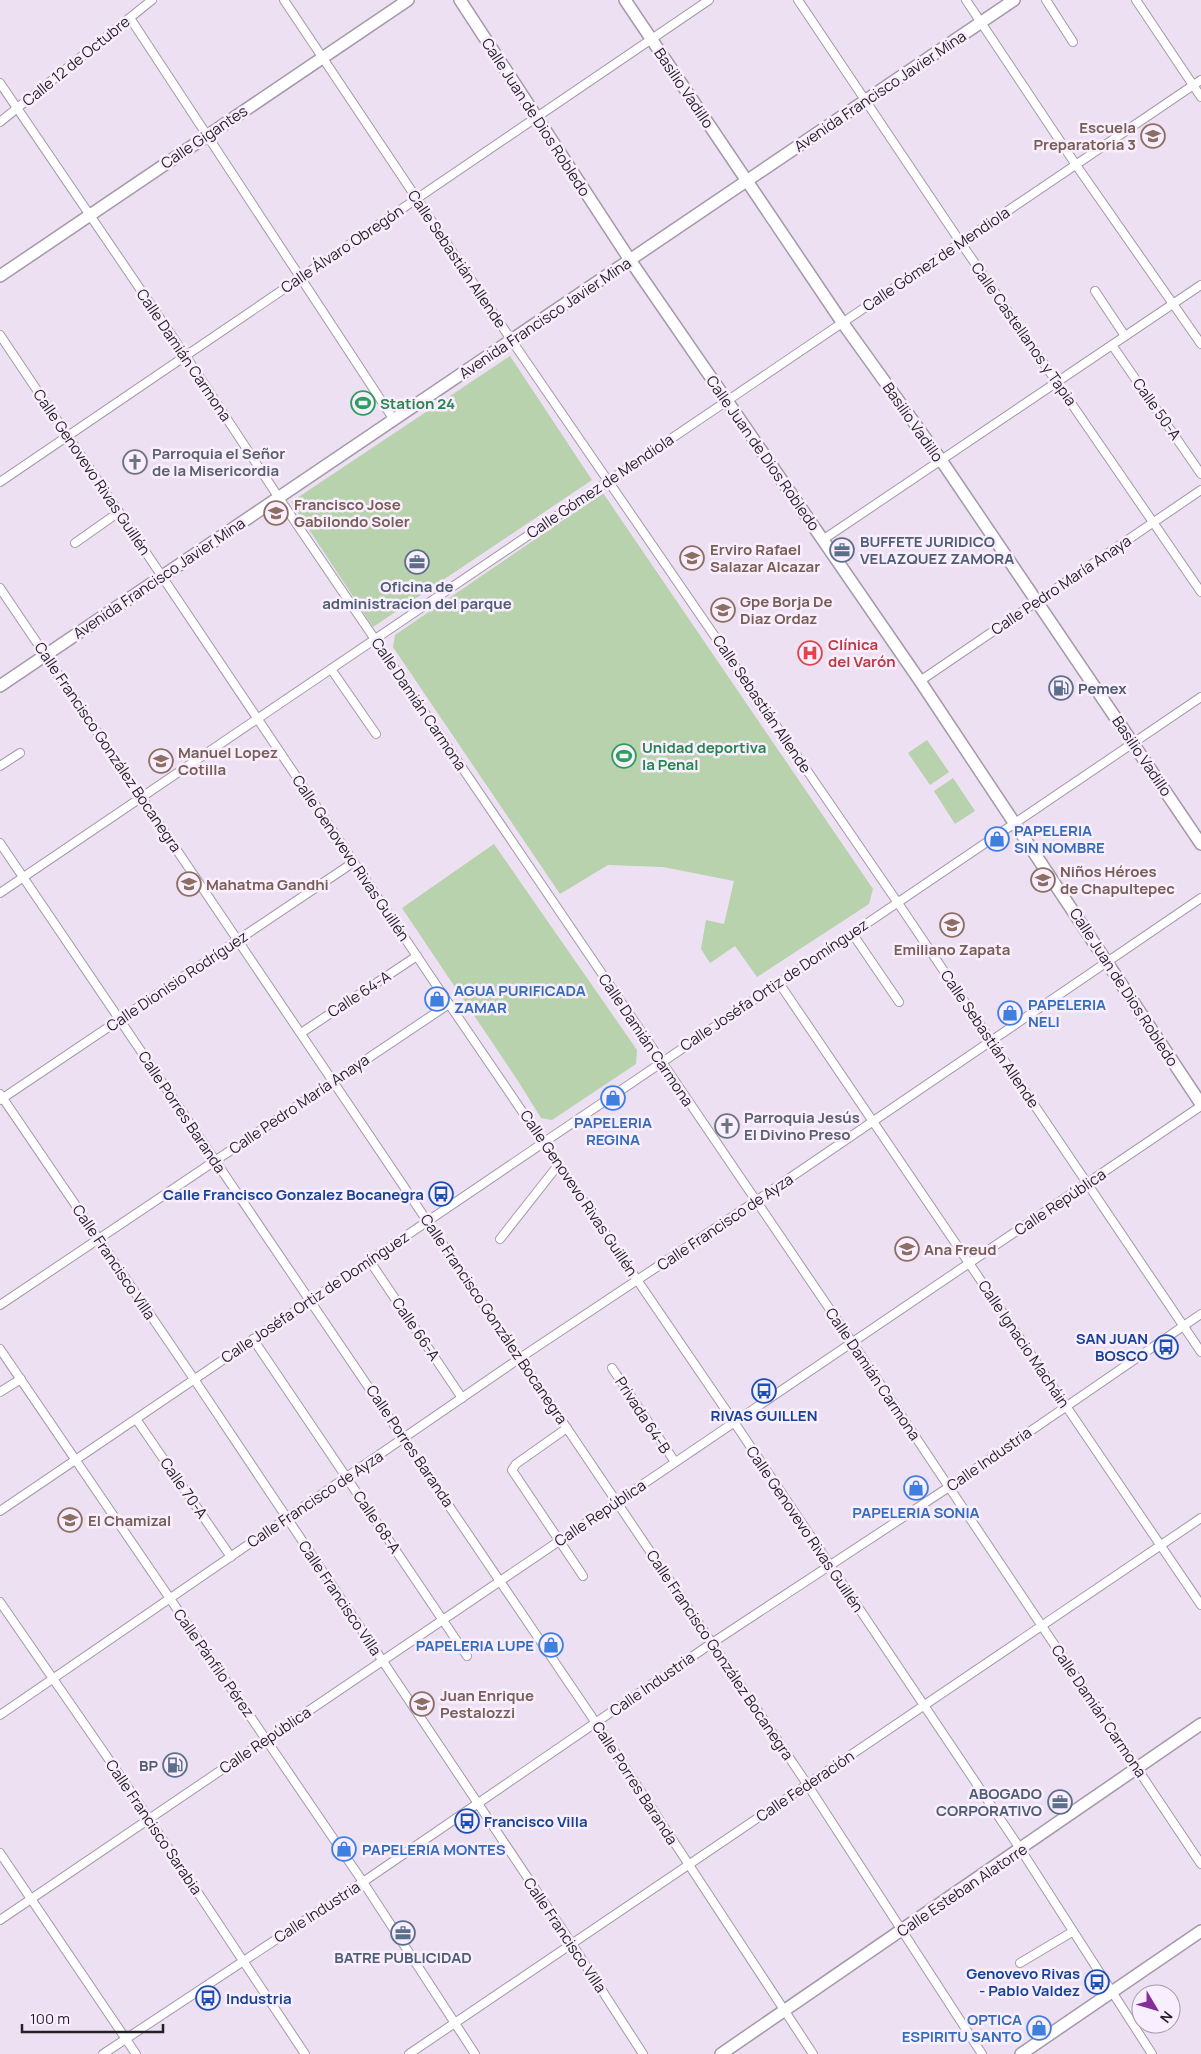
<svg xmlns="http://www.w3.org/2000/svg" width="1201" height="2054" viewBox="0 0 1201 2054" font-family="Manrope,sans-serif">
<style>
.green{fill:#b7d2ac}
.lines{fill:none;stroke-linecap:round;stroke-linejoin:round}
.street-casing{stroke:#a498a9;stroke-width:10}
.secondary-casing{stroke:#a498a9;stroke-width:14}
.street{stroke:#fff;stroke-width:8}
.secondary{stroke:#fff;stroke-width:11}
.labels{text-anchor:middle;dominant-baseline:central;stroke-width:5;stroke-linejoin:round;paint-order:stroke}
.street-label{font-size:15px;fill:#241f26;stroke:#f9eefd}
.education-label{font-size:15px;font-weight:bold;fill:#785e54;stroke:#f9eefd;text-anchor:start}
.leisure-label{font-size:15px;font-weight:bold;fill:#27864d;stroke:#f9eefd;text-anchor:start}
.worship-label{font-size:15px;font-weight:bold;fill:#5b616d;stroke:#f9eefd;text-anchor:start}
.service-label{font-size:15px;font-weight:bold;fill:#4e5e75;stroke:#f9eefd;text-anchor:start}
.health-label{font-size:15px;font-weight:bold;fill:#be3a42;stroke:#f9eefd;text-anchor:start}
.shop-label{font-size:15px;font-weight:bold;fill:#366cbe;stroke:#f9eefd;text-anchor:start}
.transit-label{font-size:15px;font-weight:bold;fill:#164399;stroke:#f9eefd;text-anchor:end}
</style>
<rect width="100%" height="100%" fill="#ede0f2"/>
<!-- green -->
<g class="green">
<path d="M510,356L592,480L373,627L291,502Z"/>
<path d="M603,493L873,889L869,904L757,977L735,946L710,963L701,949L706,920L724,924L734,881L663,867L608,865L560,894L393,647L395,635Z"/>
<path d="M927,740L949,772L930,785L908,753Z"/>
<path d="M953,778L975,811L955,824L934,791Z"/>
<path d="M494,844L637,1050L636,1064L552,1120L541,1118L518,1081L402,908Z"/>
</g>
<g class="lines">
<!-- street casing -->
<g class="street-casing">
<g id="street">
<path d="M284,0L512,341L898,903L1201,1352"/>
<path d="M798,0L961,243L1201,592"/>
<path d="M966,0L1076,165L1201,344"/>
<path d="M1046,0L1073,42"/>
<path d="M1136,0L1201,97"/>
<path d="M130,18L394,420"/>
<path d="M0,83L185,355L279,498L852,1342L1201,1864"/>
<path d="M0,122L152,0"/>
<path d="M1095,291L1125,336"/>
<path d="M0,335L449,1004L734,1422L1021,1850L1152,2054"/>
<path d="M1112,345L1201,474"/>
<path d="M0,482L709,0"/>
<path d="M824,539L1201,285"/>
<path d="M75,543L119,512"/>
<path d="M0,588L807,1784L982,2054"/>
<path d="M331,669L376,734"/>
<path d="M920,681L1201,490"/>
<path d="M0,766L20,753"/>
<path d="M0,843L596,1723L813,2054"/>
<path d="M0,893L1201,80"/>
<path d="M852,933L899,1002"/>
<path d="M779,983L1201,1605"/>
<path d="M301,1033L417,956"/>
<path d="M0,1094L194,1379L572,1944L643,2054"/>
<path d="M0,1100L354,862"/>
<path d="M500,1239L559,1164"/>
<path d="M369,1260L462,1398"/>
<path d="M0,1305L449,1004"/>
<path d="M253,1339L467,1656"/>
<path d="M0,1349L363,1882L475,2054"/>
<path d="M612,1368L675,1462"/>
<path d="M0,1392L21,1379"/>
<path d="M136,1419L231,1557"/>
<path d="M567,1428L516,1464L512,1470L583,1576"/>
<path d="M0,1511C399,1238 801,969 1201,697"/>
<path d="M0,1602L121,1777L305,2054"/>
<path d="M0,1715L520,1358L756,1201L1201,898"/>
<path d="M0,1853L136,2054"/>
<path d="M0,1920L1201,1106"/>
<path d="M1020,1963L1072,1932"/>
<path d="M103,2054L363,1882L712,1643L949,1487L1201,1314"/>
<path d="M409,2054L1201,1518"/>
</g>
</g>
<!-- secondary casing -->
<g class="secondary-casing">
<g id="secondary">
<path d="M460,0L630,260L920,681L1201,1104"/>
<path d="M625,0L842,322L941,460L1201,844"/>
<path d="M0,276L408,0"/>
<path d="M0,686L1014,0"/>
<path d="M721,2054L1201,1724"/>
<path d="M1021,2054L1201,1931"/>
</g>
</g>
<!-- street -->
<use href="#street" class="street"/>
<!-- secondary -->
<use href="#secondary" class="secondary"/>
</g>
<!-- icons -->
<defs>
<g id="university-ring" transform="scale(1.25)"><circle r="9.5" fill="#f9eefd" stroke="#8d6e63" stroke-width="1.5"/><path d="M0-5L7-2L0 1L-7-2ZM-4 1L0 2.5L4 1V4Q0 6-4 4Z" fill="#8d6e63"/></g>
<g id="stadium-ring" transform="scale(1.25)"><circle r="9.5" fill="#f9eefd" stroke="#2e9e5b" stroke-width="1.5"/><path d="M0-5a6.5 5 0 1 0 0 10a6.5 5 0 1 0 0-10ZM-3.5-1.8h7v3.6h-7Z" fill="#2e9e5b"/></g>
<g id="church-ring" transform="scale(1.25)"><circle r="9.5" fill="#f9eefd" stroke="#6b7280" stroke-width="1.5"/><path d="M-1.2-6h2.4v3.5h3.3v2.4h-3.3V6h-2.4V-.1h-3.3v-2.4h3.3Z" fill="#6b7280"/></g>
<g id="school-ring" transform="scale(1.25)"><circle r="9.5" fill="#f9eefd" stroke="#8d6e63" stroke-width="1.5"/><path d="M0-5L7-2L0 1L-7-2ZM-4 1L0 2.5L4 1V4Q0 6-4 4Z" fill="#8d6e63"/></g>
<g id="office-ring" transform="scale(1.25)"><circle r="9.5" fill="#f9eefd" stroke="#5c6f8a" stroke-width="1.5"/><path d="M-6-3h4V-5.5h4V-3h4V5H-6ZM-1-4.5V-3h2v-1.5ZM-6 0V1H6V0Z" fill="#5c6f8a"/></g>
<g id="hospital-ring" transform="scale(1.25)"><circle r="9.5" fill="#f9eefd" stroke="#e0444e" stroke-width="1.5"/><path d="M-5-5h3v3.5h4V-5h3V5h-3V1.5h-4V5h-3Z" fill="#e0444e"/></g>
<g id="fuel-ring" transform="scale(1.25)"><circle r="9.5" fill="#f9eefd" stroke="#5c6f8a" stroke-width="1.5"/><path d="M-5.5-6h7V0h2V4h1.3V-2.5L3-4.5l.8-.8L6-3V5H2.5V1h-1V6h-7ZM-4.2-4.7v3.2H.2V-4.7Z" fill="#5c6f8a"/></g>
<g id="shop-ring" transform="scale(1.25)"><circle r="9.5" fill="#f9eefd" stroke="#3f7fe0" stroke-width="1.5"/><path d="M-5-2.5h2.3a2.7 3.5 0 0 1 5.4 0H5L5.5 6h-11ZM-1.5-2.5h3a1.5 2.3 0 0 0-3 0Z" fill="#3f7fe0"/></g>
<g id="bus-ring" transform="scale(1.25)"><circle r="9.5" fill="#f9eefd" stroke="#1a4fb4" stroke-width="1.5"/><path d="M-5-6H5V4H4V6H2V4H-2V6H-4V4H-5ZM-3.5-4V0h7V-4ZM-3.5 1.2v1.5H-2V1.2ZM2 1.2v1.5H3.5V1.2Z" fill="#1a4fb4"/></g>
</defs>
<g fill-rule="evenodd">
<use href="#university-ring" x="1153" y="136"/>
<use href="#stadium-ring" x="363" y="403"/>
<use href="#church-ring" x="135" y="462"/>
<use href="#school-ring" x="276" y="513"/>
<use href="#office-ring" x="842" y="550"/>
<use href="#school-ring" x="692" y="558"/>
<use href="#office-ring" x="417" y="562"/>
<use href="#school-ring" x="723" y="610"/>
<use href="#hospital-ring" x="810" y="653"/>
<use href="#fuel-ring" x="1061" y="688"/>
<use href="#stadium-ring" x="624" y="756"/>
<use href="#school-ring" x="161" y="761"/>
<use href="#shop-ring" x="997" y="839"/>
<use href="#school-ring" x="1043" y="880"/>
<use href="#school-ring" x="189" y="884"/>
<use href="#school-ring" x="952" y="925"/>
<use href="#shop-ring" x="437" y="999"/>
<use href="#shop-ring" x="1010" y="1013"/>
<use href="#shop-ring" x="613" y="1098"/>
<use href="#church-ring" x="727" y="1126"/>
<use href="#bus-ring" x="441" y="1194"/>
<use href="#school-ring" x="907" y="1249"/>
<use href="#bus-ring" x="1166" y="1347"/>
<use href="#bus-ring" x="764" y="1391"/>
<use href="#shop-ring" x="916" y="1488"/>
<use href="#school-ring" x="70" y="1520"/>
<use href="#shop-ring" x="551" y="1645"/>
<use href="#school-ring" x="422" y="1704"/>
<use href="#fuel-ring" x="175" y="1765"/>
<use href="#office-ring" x="1060" y="1802"/>
<use href="#bus-ring" x="467" y="1821"/>
<use href="#shop-ring" x="344" y="1849"/>
<use href="#office-ring" x="403" y="1933"/>
<use href="#bus-ring" x="1097" y="1982"/>
<use href="#bus-ring" x="208" y="1998"/>
<use href="#shop-ring" x="1039" y="2028"/>
</g>
<g class="labels">
<!-- street labels -->
<g class="street-label">
<text transform="translate(76 61) rotate(-39)">Calle 12 de Octubre</text>
<text transform="translate(684 88) rotate(56)">Basilio Vadillo</text>
<text transform="translate(880 91) rotate(-34)">Avenida Francisco Javier Mina</text>
<text transform="translate(536 117) rotate(57)">Calle Juan de Dios Robledo</text>
<text transform="translate(204 137) rotate(-34)">Calle Gigantes</text>
<text transform="translate(342 249) rotate(-34)">Calle Álvaro Obregón</text>
<text transform="translate(457 259) rotate(56)">Calle Sebastián Allende</text>
<text transform="translate(936 259) rotate(-34)">Calle Gómez de Mendiola</text>
<text transform="translate(545 318) rotate(-34)">Avenida Francisco Javier Mina</text>
<text transform="translate(1024 334) rotate(55)">Calle Castellanos y Tapia</text>
<text transform="translate(184 355) rotate(56)">Calle Damián Carmona</text>
<text transform="translate(1157 409) rotate(55)">Calle 50-A</text>
<text transform="translate(913 422) rotate(55)">Basilio Vadillo</text>
<text transform="translate(763 453) rotate(55)">Calle Juan de Dios Robledo</text>
<text transform="translate(92 472) rotate(56)">Calle Genovevo Rivas Guillén</text>
<text transform="translate(600 486) rotate(-34)">Calle Gómez de Mendiola</text>
<text transform="translate(159 578) rotate(-34)">Avenida Francisco Javier Mina</text>
<text transform="translate(1061 585) rotate(-34)">Calle Pedro María Anaya</text>
<text transform="translate(419 704) rotate(56)">Calle Damián Carmona</text>
<text transform="translate(762 704) rotate(56)">Calle Sebastián Allende</text>
<text transform="translate(108 747) rotate(56)">Calle Francisco González Bocanegra</text>
<text transform="translate(1142 756) rotate(56)">Basilio Vadillo</text>
<text transform="translate(351 858) rotate(56)">Calle Genovevo Rivas Guillén</text>
<text transform="translate(177 981) rotate(-34)">Calle Dionisio Rodríguez</text>
<text transform="translate(774 985) rotate(-34)">Calle Joséfa Ortiz de Domínguez</text>
<text transform="translate(1124 987) rotate(57)">Calle Juan de Dios Robledo</text>
<text transform="translate(359 994) rotate(-33)">Calle 64-A</text>
<text transform="translate(990 1039) rotate(56)">Calle Sebastián Allende</text>
<text transform="translate(646 1040) rotate(56)">Calle Damián Carmona</text>
<text transform="translate(299 1104) rotate(-34)">Calle Pedro María Anaya</text>
<text transform="translate(182 1112) rotate(56)">Calle Porres Baranda</text>
<text transform="translate(579 1193) rotate(56)">Calle Genovevo Rivas Guillén</text>
<text transform="translate(1060 1202) rotate(-34)">Calle República</text>
<text transform="translate(725 1222) rotate(-34)">Calle Francisco de Ayza</text>
<text transform="translate(114 1262) rotate(56)">Calle Francisco Villa</text>
<text transform="translate(315 1297) rotate(-34)">Calle Joséfa Ortiz de Domínguez</text>
<text transform="translate(494 1319) rotate(56)">Calle Francisco González Bocanegra</text>
<text transform="translate(416 1329) rotate(56)">Calle 66-A</text>
<text transform="translate(1024 1344) rotate(56)">Calle Ignacio Macháin</text>
<text transform="translate(873 1374) rotate(56)">Calle Damián Carmona</text>
<text transform="translate(643 1415) rotate(57)">Privada 64-B</text>
<text transform="translate(410 1446) rotate(56)">Calle Porres Baranda</text>
<text transform="translate(989 1459) rotate(-35)">Calle Industria</text>
<text transform="translate(184 1488) rotate(55)">Calle 70-A</text>
<text transform="translate(315 1499) rotate(-34)">Calle Francisco de Ayza</text>
<text transform="translate(600 1513) rotate(-34)">Calle República</text>
<text transform="translate(377 1522) rotate(56)">Calle 68-A</text>
<text transform="translate(805 1529) rotate(56)">Calle Genovevo Rivas Guillén</text>
<text transform="translate(340 1598) rotate(56)">Calle Francisco Villa</text>
<text transform="translate(720 1655) rotate(56)">Calle Francisco González Bocanegra</text>
<text transform="translate(214 1663) rotate(55)">Calle Pánfilo Pérez</text>
<text transform="translate(652 1684) rotate(-35)">Calle Industria</text>
<text transform="translate(1099 1711) rotate(56)">Calle Damián Carmona</text>
<text transform="translate(265 1740) rotate(-34)">Calle República</text>
<text transform="translate(635 1783) rotate(57)">Calle Porres Baranda</text>
<text transform="translate(805 1786) rotate(-34)">Calle Federación</text>
<text transform="translate(154 1827) rotate(56)">Calle Francisco Sarabia</text>
<text transform="translate(962 1890) rotate(-34)">Calle Esteban Alatorre</text>
<text transform="translate(317 1912) rotate(-33)">Calle Industria</text>
<text transform="translate(565 1935) rotate(56)">Calle Francisco Villa</text>
</g>
<!-- education labels -->
<g class="education-label">
<text x="1136" y="127" text-anchor="end">Escuela<tspan x="1136" dy="17">Preparatoria 3</tspan></text>
<text x="294" y="504">Francisco Jose<tspan x="294" dy="17">Gabilondo Soler</tspan></text>
<text x="710" y="549">Erviro Rafael<tspan x="710" dy="17">Salazar Alcazar</tspan></text>
<text x="740" y="601">Gpe Borja De<tspan x="740" dy="17">Diaz Ordaz</tspan></text>
<text x="178" y="752">Manuel Lopez<tspan x="178" dy="17">Cotilla</tspan></text>
<text x="1060" y="871">Niños Héroes<tspan x="1060" dy="17">de Chapultepec</tspan></text>
<text x="206" y="884">Mahatma Gandhi</text>
<text x="952" y="949" text-anchor="middle">Emiliano Zapata</text>
<text x="924" y="1249">Ana Freud</text>
<text x="88" y="1520">El Chamizal</text>
<text x="440" y="1695">Juan Enrique<tspan x="440" dy="17">Pestalozzi</tspan></text>
</g>
<!-- leisure labels -->
<g class="leisure-label">
<text x="380" y="403">Station 24</text>
<text x="642" y="747">Unidad deportiva<tspan x="642" dy="17">la Penal</tspan></text>
</g>
<!-- worship labels -->
<g class="worship-label">
<text x="152" y="453">Parroquia el Señor<tspan x="152" dy="17">de la Misericordia</tspan></text>
<text x="744" y="1117">Parroquia Jesús<tspan x="744" dy="17">El Divino Preso</tspan></text>
</g>
<!-- service labels -->
<g class="service-label">
<text x="860" y="541">BUFFETE JURIDICO<tspan x="860" dy="17">VELAZQUEZ ZAMORA</tspan></text>
<text x="417" y="586" text-anchor="middle">Oficina de<tspan x="417" dy="17">administracion del parque</tspan></text>
<text x="1078" y="688">Pemex</text>
<text x="158" y="1765" text-anchor="end">BP</text>
<text x="1042" y="1793" text-anchor="end">ABOGADO<tspan x="1042" dy="17">CORPORATIVO</tspan></text>
<text x="403" y="1957" text-anchor="middle">BATRE PUBLICIDAD</text>
</g>
<!-- health labels -->
<g class="health-label">
<text x="828" y="644">Clínica<tspan x="828" dy="17">del Varón</tspan></text>
</g>
<!-- shop labels -->
<g class="shop-label">
<text x="1014" y="830">PAPELERIA<tspan x="1014" dy="17">SIN NOMBRE</tspan></text>
<text x="454" y="990">AGUA PURIFICADA<tspan x="454" dy="17">ZAMAR</tspan></text>
<text x="1028" y="1004">PAPELERIA<tspan x="1028" dy="17">NELI</tspan></text>
<text x="613" y="1122" text-anchor="middle">PAPELERIA<tspan x="613" dy="17">REGINA</tspan></text>
<text x="916" y="1512" text-anchor="middle">PAPELERIA SONIA</text>
<text x="534" y="1645" text-anchor="end">PAPELERIA LUPE</text>
<text x="362" y="1849">PAPELERIA MONTES</text>
<text x="1022" y="2019" text-anchor="end">OPTICA<tspan x="1022" dy="17">ESPIRITU SANTO</tspan></text>
</g>
<!-- transit labels -->
<g class="transit-label">
<text x="424" y="1194">Calle Francisco Gonzalez Bocanegra</text>
<text x="1148" y="1338">SAN JUAN<tspan x="1148" dy="17">BOSCO</tspan></text>
<text x="764" y="1415" text-anchor="middle">RIVAS GUILLEN</text>
<text x="484" y="1821" text-anchor="start">Francisco Villa</text>
<text x="1080" y="1973">Genovevo Rivas<tspan x="1080" dy="17">- Pablo Valdez</tspan></text>
<text x="226" y="1998" text-anchor="start">Industria</text>
</g>
</g>
<!-- north arrow -->
<g transform="translate(1156 2009) rotate(128)"><circle r="24" fill="#f9eefd" stroke="#a49ba7"/>
<path d="M0-4L9 19L0 12L-9 19Z" fill="#832e9c"/>
<text y="-8" font-size="14" font-weight="bold" text-anchor="middle" fill="#241f26">N</text>
</g>
<!-- scale -->
<path d="M22 2024v8h141v-8" fill="none" stroke="#241f26" stroke-width="2.5"/>
<text x="30" y="2024" font-size="15" fill="#241f26" stroke="#f9eefd" stroke-width="4" paint-order="stroke">100 m</text>
</svg>
